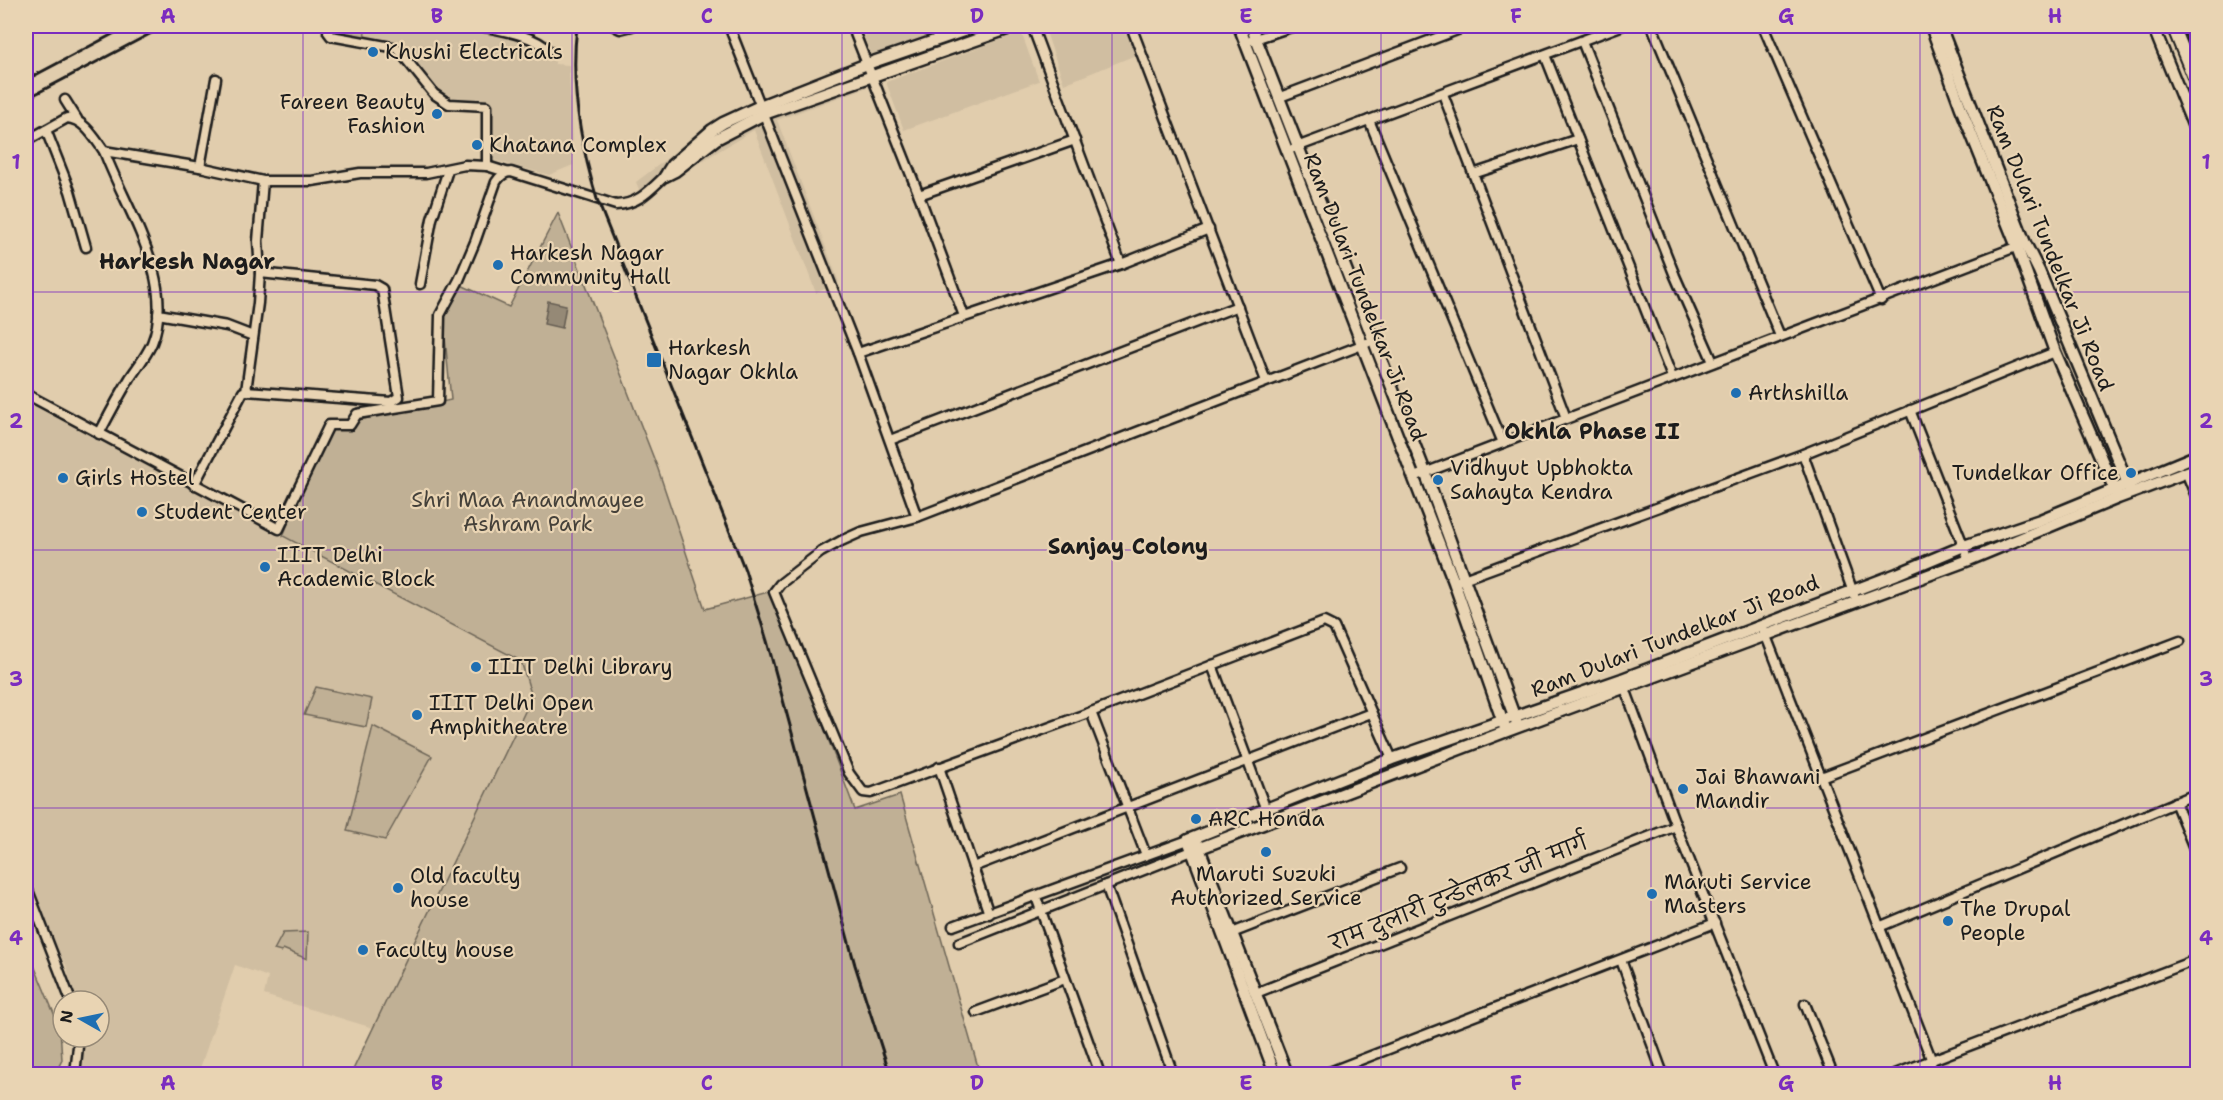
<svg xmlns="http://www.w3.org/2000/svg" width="2223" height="1100" viewBox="0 0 2223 1100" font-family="'Shantell Sans','Playpen Sans Deva',sans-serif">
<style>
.built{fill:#d0bea1}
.green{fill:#c0b095;stroke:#6e6658;stroke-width:1.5}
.water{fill:#958976;stroke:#655d52;stroke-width:1.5}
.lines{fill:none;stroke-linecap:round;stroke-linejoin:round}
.minor-casing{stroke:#1c1c1c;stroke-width:13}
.tertiary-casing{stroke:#1c1c1c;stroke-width:15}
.secondary-casing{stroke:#1c1c1c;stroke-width:16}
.minor{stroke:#e9d4b3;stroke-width:8}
.tertiary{stroke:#e9d4b3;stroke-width:10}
.secondary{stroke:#e9d4b3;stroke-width:12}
.rail{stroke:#1c1c1c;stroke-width:3}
.grid{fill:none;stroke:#7b2cbf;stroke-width:1.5;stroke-opacity:0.55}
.poi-dot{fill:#1f6fb2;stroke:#e9d4b3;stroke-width:2}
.labels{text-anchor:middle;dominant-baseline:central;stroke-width:4.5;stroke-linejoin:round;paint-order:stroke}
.poi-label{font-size:21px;fill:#1c1c1c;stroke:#e9d4b3;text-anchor:start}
.street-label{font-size:21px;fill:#1c1c1c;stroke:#e9d4b3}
.park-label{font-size:21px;fill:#45413a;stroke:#e9d4b3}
.neighbourhood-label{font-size:22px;font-weight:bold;fill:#1c1c1c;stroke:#e9d4b3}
.neatline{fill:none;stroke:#7b2cbf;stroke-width:2}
.grid-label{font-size:20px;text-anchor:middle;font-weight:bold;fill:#7b2cbf}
</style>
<rect width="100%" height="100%" fill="#e1cdad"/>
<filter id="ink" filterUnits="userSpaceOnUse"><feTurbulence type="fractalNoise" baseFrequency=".0167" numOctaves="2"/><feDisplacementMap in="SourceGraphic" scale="12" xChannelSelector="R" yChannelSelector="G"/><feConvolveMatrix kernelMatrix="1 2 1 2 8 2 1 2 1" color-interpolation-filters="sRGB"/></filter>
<g filter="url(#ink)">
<!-- built -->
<g class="built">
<path d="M367,26H487L555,46V64L569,65L573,165L549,175L493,160L490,102L450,101L437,90L399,47L364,40Z"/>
<path d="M860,26H954L872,57Z"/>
<path d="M1044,26H1125L1136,55L1064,84Z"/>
<path d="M1021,32L1039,81L904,130L886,82Z"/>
<path d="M863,59L873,85L777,120L839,282L816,293L754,130L642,197L636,182L709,127L744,106L771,94Z"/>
<path d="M26,402L521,661L533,696L373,1028L264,995L268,977L235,965L198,1074H78L82,1037H99V1001H77L66,965L54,945L26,877Z"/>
<path d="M1947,1058L1952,1074H1900Z"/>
</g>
<!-- green -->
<g class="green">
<path d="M333,26H366L364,38L332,31Z"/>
<path d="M558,213L658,469L705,609L772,591L855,810L900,795L980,1074H351L532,697L521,661L283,536L327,427L451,400L443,317L459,284L509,307Z"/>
<path d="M316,687L372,699L366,727L304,715Z"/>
<path d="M373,726L432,756L385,840L347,831Z"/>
<path d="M308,932L307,959L283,949L281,952L274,950L283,933Z"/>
<path d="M26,946L60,1028L62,1060L55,1074H26Z"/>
</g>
<!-- water -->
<path class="water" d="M548,301L566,305L562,328L544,324Z"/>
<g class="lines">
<!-- minor casing -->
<g class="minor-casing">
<g id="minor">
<path d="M329,26L328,32L331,36L397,48L434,94L449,104L487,106V166"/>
<path d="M480,26C499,30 535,35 548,50"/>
<path d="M614,26L620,29L632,26"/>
<path d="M729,26L858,353L917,517"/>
<path d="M852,26L919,195L964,316"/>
<path d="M1032,26L1121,264"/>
<path d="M1131,26L1266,381"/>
<path d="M1652,26L1780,336"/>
<path d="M1763,26L1881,300"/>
<path d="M1252,40L1294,26"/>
<path d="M1582,41L1675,276L1713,362"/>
<path d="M1545,55L1672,377"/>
<path d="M1443,94L1566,418"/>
<path d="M1280,97L1468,26"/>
<path d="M65,100L77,119"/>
<path d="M1369,120L1503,443"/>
<path d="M46,130L70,191L86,247"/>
<path d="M26,141L67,118C84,119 95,139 104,151L200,167L263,181H312L360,173H426L465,165L487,166L506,172"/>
<path d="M1294,148L1621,26"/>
<path d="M200,167L216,79"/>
<path d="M1473,174L1578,139"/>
<path d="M919,195L1075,140"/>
<path d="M420,284L432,219L448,170"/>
<path d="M158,314L227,326L253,336"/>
<path d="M1367,343L917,517L861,532L841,541L821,552L780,584L774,592L849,773L863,792L871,793L1091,712L1324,622L1334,627L1392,759"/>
<path d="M858,353L1121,264L1209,229"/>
<path d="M246,391L391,402L399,397L382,289L375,285L260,273"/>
<path d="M26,394L279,529L329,425H350L357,414L438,401L440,315L459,280L475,242L496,182C500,176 504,172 511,172L616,205C639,204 650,190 665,176"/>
<path d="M1910,410L1969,560"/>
<path d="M99,434C109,415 119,396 130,378C138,366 147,355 152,343C177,281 125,208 104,151"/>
<path d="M890,440L1238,306"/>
<path d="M1803,454L1854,595"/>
<path d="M2186,472L2198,501"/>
<path d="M1414,477L2021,245"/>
<path d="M194,485L243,392L246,391L258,303L260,273L258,241L263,181"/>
<path d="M1458,581L1803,454L2055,352"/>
<path d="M1764,631L1932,1061"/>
<path d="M1212,665L1266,810"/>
<path d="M1623,683L1676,826L1774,1074"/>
<path d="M1091,712L1146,855"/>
<path d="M939,767L989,914"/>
<path d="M1821,777L2180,641"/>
<path d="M2175,802L2198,858"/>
<path d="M973,867L1371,713"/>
<path d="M26,885L71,1001"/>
<path d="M1106,885L1173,1074"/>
<path d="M1036,897L1100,1074"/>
<path d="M953,926L1188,840"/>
<path d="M1879,927L2198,793"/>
<path d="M1232,933L1400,868"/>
<path d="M959,943L1192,851"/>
<path d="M1621,960L1663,1074"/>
<path d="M1256,993L1676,826"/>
<path d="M1805,1004L1833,1074"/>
<path d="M976,1012L1065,979"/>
<path d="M75,1074L79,1037"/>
<path d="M1324,1074L1715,923"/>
<path d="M1895,1074L2198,959"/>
</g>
</g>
<!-- tertiary casing -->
<g class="tertiary-casing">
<g id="tertiary">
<path d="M1239,26L1454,582L1505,728"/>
<path d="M1251,26L1425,472L1517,724"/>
<path d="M1931,26L1961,108L2017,247L2055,352L2117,495"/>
<path d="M1940,26L2025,243L2039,271L2130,489"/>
<path d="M2153,26L2198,137"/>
<path d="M667,173L672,165L712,130L723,123L760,106L867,64L978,26"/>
<path d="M665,176L675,171L716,139L764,114L1016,26"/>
<path d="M1197,843L1287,1074"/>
<path d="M1192,851L1507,731L1969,560L2118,498L2198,468"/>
<path d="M1275,1074L1188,840L1392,759L1622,679L1897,574L1964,546L2040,520L2198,455"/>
</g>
</g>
<!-- secondary casing -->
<g class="secondary-casing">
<g id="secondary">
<path d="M2173,26L2198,87"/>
<path d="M2190,26L2198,44"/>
</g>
</g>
<!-- minor -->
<use href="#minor" class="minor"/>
<!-- tertiary -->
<use href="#tertiary" class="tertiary"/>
<!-- secondary -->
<use href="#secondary" class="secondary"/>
<!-- rail -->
<g class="rail">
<path d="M577,26C570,84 580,143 597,199L745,570L767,641L855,965L890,1074"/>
<path d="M26,80L128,26"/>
<path d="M26,99L165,26"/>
</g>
</g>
</g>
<!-- grid -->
<path class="grid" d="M303,26V1074M572,26V1074M842,26V1074M1112,26V1074M1381,26V1074M1651,26V1074M1920,26V1074M26,292H2198M26,550H2198M26,808H2198"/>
<!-- markers -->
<g class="poi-dot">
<circle cx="373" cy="52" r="6"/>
<circle cx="437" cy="114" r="6"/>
<circle cx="477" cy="145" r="6"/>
<circle cx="498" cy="265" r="6"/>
<rect x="646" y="352" width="16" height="16" rx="3"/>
<circle cx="1736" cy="393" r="6"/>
<circle cx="2131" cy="473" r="6"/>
<circle cx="63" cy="478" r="6"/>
<circle cx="1438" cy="480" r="6"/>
<circle cx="142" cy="512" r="6"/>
<circle cx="265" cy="567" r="6"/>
<circle cx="476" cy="667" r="6"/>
<circle cx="417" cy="715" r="6"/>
<circle cx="1683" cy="789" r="6"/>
<circle cx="1196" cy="819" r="6"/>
<circle cx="1266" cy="852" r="6"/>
<circle cx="398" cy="888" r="6"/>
<circle cx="1652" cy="894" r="6"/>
<circle cx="1948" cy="921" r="6"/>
<circle cx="363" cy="950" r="6"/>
</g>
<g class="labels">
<!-- poi labels -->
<g class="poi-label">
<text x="385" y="52">Khushi Electricals</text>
<text x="425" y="102" text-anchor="end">Fareen Beauty<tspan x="425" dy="24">Fashion</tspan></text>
<text x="489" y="145">Khatana Complex</text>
<text x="510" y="253">Harkesh Nagar<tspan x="510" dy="24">Community Hall</tspan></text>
<text x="668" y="348">Harkesh<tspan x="668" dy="24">Nagar Okhla</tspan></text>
<text x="1748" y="393">Arthshilla</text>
<text x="1450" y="468">Vidhyut Upbhokta<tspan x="1450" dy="24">Sahayta Kendra</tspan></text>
<text x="2119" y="473" text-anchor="end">Tundelkar Office</text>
<text x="75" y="478">Girls Hostel</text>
<text x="154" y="512">Student Center</text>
<text x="277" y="555">IIIT Delhi<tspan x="277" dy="24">Academic Block</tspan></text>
<text x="488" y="667">IIIT Delhi Library</text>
<text x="429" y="703">IIIT Delhi Open<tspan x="429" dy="24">Amphitheatre</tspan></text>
<text x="1695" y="777">Jai Bhawani<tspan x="1695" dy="24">Mandir</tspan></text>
<text x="1208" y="819">ARC Honda</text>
<text x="1266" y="874" text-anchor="middle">Maruti Suzuki<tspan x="1266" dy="24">Authorized Service</tspan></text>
<text x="410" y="876">Old faculty<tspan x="410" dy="24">house</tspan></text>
<text x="1664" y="882">Maruti Service<tspan x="1664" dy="24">Masters</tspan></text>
<text x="1960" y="909">The Drupal<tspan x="1960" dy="24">People</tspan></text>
<text x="375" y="950">Faculty house</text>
</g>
<!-- street labels -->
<g class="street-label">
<text transform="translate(2050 248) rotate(68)">Ram Dulari Tundelkar Ji Road</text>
<text transform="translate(1365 297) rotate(69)">Ram Dulari Tundelkar Ji Road</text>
<text transform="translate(1675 636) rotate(-21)">Ram Dulari Tundelkar Ji Road</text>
<text transform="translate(1459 893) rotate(-22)">राम दुलारी टुन्डेलकर जी मार्ग</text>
</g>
<!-- park labels -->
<g class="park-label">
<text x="528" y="500">Shri Maa Anandmayee<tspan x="528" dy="24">Ashram Park</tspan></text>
</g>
<!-- neighbourhood labels -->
<g class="neighbourhood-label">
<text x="187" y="261">Harkesh Nagar</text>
<text x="1592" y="431">Okhla Phase II</text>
<text x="1128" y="546">Sanjay Colony</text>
</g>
</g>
<!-- margin -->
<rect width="2223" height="1100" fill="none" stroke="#e9d4b3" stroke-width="66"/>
<!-- north arrow -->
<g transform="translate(81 1019) rotate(279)"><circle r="28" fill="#e9d4b3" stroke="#978a77" stroke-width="1.5"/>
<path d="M0-4.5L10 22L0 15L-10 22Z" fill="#1f6fb2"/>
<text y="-9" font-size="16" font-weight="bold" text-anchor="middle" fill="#1c1c1c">N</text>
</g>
<rect x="33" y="33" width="2157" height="1034" class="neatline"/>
<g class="grid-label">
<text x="168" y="23">A</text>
<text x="437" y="23">B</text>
<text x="707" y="23">C</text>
<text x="977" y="23">D</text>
<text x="1246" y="23">E</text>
<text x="1516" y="23">F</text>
<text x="1786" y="23">G</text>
<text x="2055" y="23">H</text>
<text x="16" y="169">1</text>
<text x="2206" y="169">1</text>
<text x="16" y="428">2</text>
<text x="2206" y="428">2</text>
<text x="16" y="686">3</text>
<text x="2206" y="686">3</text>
<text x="16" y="945">4</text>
<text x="2206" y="945">4</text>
<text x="168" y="1090">A</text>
<text x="437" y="1090">B</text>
<text x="707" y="1090">C</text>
<text x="977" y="1090">D</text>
<text x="1246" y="1090">E</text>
<text x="1516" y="1090">F</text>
<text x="1786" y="1090">G</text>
<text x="2055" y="1090">H</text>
</g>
</svg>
